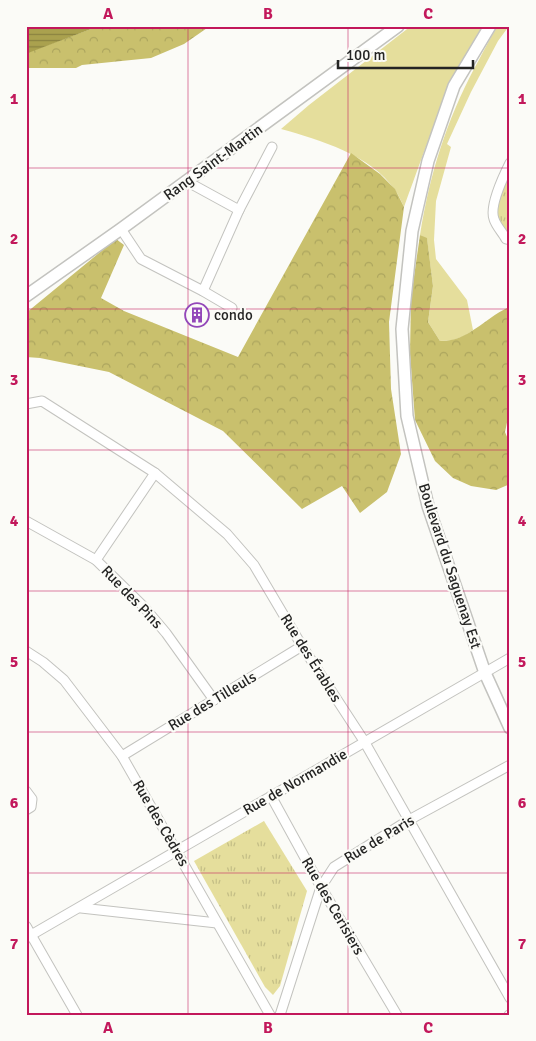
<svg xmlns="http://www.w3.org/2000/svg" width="536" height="1041" viewBox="0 0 536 1041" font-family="Signika,sans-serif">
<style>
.grass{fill:#e5de9c}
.forest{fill:url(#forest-crowns)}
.park{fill:url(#park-tufts)}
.water{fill:url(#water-rules)}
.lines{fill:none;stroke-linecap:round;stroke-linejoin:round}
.street-casing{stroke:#c3c3bf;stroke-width:11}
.secondary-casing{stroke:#c3c3bf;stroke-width:14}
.street{stroke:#fff;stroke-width:9}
.secondary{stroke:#fff;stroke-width:11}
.grid{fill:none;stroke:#c2185b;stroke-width:1;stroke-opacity:0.55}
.labels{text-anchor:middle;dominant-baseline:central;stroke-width:4.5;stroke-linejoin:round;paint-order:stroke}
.street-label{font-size:15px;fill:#242423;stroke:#fbfbf7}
.poi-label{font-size:15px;fill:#242423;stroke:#fbfbf7;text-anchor:start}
.neatline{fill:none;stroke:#c2185b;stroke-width:2}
.grid-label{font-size:16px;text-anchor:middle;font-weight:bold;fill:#c2185b}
</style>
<defs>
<pattern id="forest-crowns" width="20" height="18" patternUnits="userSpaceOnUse" patternTransform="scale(1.25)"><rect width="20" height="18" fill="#c9c06d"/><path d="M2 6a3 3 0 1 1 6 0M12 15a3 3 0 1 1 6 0" fill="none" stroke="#aca55e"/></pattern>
<pattern id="park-tufts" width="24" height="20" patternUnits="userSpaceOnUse" patternTransform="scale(1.25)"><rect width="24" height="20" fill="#e5de9c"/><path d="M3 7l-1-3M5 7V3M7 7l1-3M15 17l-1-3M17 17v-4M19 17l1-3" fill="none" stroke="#c4be86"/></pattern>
<pattern id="water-rules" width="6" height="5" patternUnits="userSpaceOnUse" patternTransform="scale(1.25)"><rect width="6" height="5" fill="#aaa14e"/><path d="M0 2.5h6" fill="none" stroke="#8a8340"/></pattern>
</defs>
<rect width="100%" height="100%" fill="#fbfbf7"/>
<!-- grass -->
<g class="grass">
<path d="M411,26H483C447,82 427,145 404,207C401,201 399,195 395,190C371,155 320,140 281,129L309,105Z"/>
<path d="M498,26H509L498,41L471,92L447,144L451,147L436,201L434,240L436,259L467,300L473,330C463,338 453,341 440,341L428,322L433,286L427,239L420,235C430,173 446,122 475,67C483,53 489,39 498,26Z"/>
</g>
<!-- forest -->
<g class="forest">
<path d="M99,26H210L184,44L151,58L82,65L76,68H26V53Z"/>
<path d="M351,153L380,174L395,189L404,207L389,322L391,389L401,454L387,492L360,513L342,486L302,509L223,431L109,372L40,358L26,357V313L116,239L124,245L101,298L124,311L238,357Z"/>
<path d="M420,235L427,238L433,286L428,322L440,341C467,342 484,319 507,308H510V408L505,432L510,444V484L496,490L471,486L453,478L435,461L415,420L410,354L411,297Z"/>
</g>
<!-- park -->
<g class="park">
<path d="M503,176L510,179V240L506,239L493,208Z"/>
<path d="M264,821L307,891L280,986L273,995L265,987L194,861Z"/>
</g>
<!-- water -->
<path class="water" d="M26,26H99L28,53H26Z"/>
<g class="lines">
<!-- street casing -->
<g class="street-casing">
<g id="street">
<path d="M510,163C504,175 489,206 494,219C496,226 503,233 506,239L510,240"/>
<path d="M186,181L239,210"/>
<path d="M121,229L141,259L203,291L232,308"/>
<path d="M203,291L239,210L272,147"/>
<path d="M26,404L42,401L155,473L227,534L254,565L302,646L364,741L510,998"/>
<path d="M26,521L96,560L144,607L166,633L214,700"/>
<path d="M96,560L155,473"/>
<path d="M26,651L43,662L64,680L122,756L270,1015"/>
<path d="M122,756L302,646"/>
<path d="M26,791L32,799L31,807L26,810"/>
<path d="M271,796L321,887L397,1015"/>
<path d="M81,908L217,923"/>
<path d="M26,926L77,1015"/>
<path d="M26,938L510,658"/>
<path d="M280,1015L321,887L334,867L409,820L510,765"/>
<path d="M509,1015H510"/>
</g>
</g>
<!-- secondary casing -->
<g class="secondary-casing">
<g id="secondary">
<path d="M490,26L454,86L428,161L412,231L402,329L407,416L428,506L485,673L510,728"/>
<path d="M26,296L121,229L398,26"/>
</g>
</g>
<!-- street -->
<use href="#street" class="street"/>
<!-- secondary -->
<use href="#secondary" class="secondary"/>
</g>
<!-- grid -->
<path class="grid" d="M188,26V1015M348,26V1015M26,168H510M26,309H510M26,450H510M26,591H510M26,732H510M26,873H510"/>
<!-- icons -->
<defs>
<g id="building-ring" transform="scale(1.25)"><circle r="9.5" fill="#fbfbf7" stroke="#9347b9" stroke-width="1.5"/><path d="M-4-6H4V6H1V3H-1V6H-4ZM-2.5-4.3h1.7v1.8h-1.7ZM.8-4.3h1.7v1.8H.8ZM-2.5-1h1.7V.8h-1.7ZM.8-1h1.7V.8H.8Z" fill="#9347b9"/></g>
</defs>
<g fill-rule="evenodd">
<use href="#building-ring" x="197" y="315"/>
</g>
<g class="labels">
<!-- street labels -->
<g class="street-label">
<text transform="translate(213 162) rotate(-36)">Rang Saint-Martin</text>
<text transform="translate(450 566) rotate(72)">Boulevard du Saguenay Est</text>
<text transform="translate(132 597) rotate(46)">Rue des Pins</text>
<text transform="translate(311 658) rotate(58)">Rue des Érables</text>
<text transform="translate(212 701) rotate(-31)">Rue des Tilleuls</text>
<text transform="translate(295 782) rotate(-30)">Rue de Normandie</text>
<text transform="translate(161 823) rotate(60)">Rue des Cèdres</text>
<text transform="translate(379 839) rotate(-31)">Rue de Paris</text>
<text transform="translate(333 906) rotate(60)">Rue des Cerisiers</text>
</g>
<!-- poi labels -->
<g class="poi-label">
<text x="214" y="315">condo</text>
</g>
</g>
<!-- border -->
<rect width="536" height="1041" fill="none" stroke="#fbfbf7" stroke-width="55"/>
<!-- scale -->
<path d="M338 60v8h135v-8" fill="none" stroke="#242423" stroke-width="2.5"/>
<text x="346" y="60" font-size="15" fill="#242423" stroke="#fbfbf7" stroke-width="4" paint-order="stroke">100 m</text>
<rect x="28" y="28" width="480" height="986" class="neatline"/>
<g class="grid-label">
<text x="108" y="19">A</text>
<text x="268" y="19">B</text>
<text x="428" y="19">C</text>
<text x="14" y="104">1</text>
<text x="522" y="104">1</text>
<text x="14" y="244">2</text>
<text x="522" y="244">2</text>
<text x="14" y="385">3</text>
<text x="522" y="385">3</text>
<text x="14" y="526">4</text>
<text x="522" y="526">4</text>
<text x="14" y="667">5</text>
<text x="522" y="667">5</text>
<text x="14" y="808">6</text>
<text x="522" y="808">6</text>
<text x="14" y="949">7</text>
<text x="522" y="949">7</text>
<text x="108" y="1033">A</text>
<text x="268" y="1033">B</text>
<text x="428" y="1033">C</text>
</g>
</svg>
